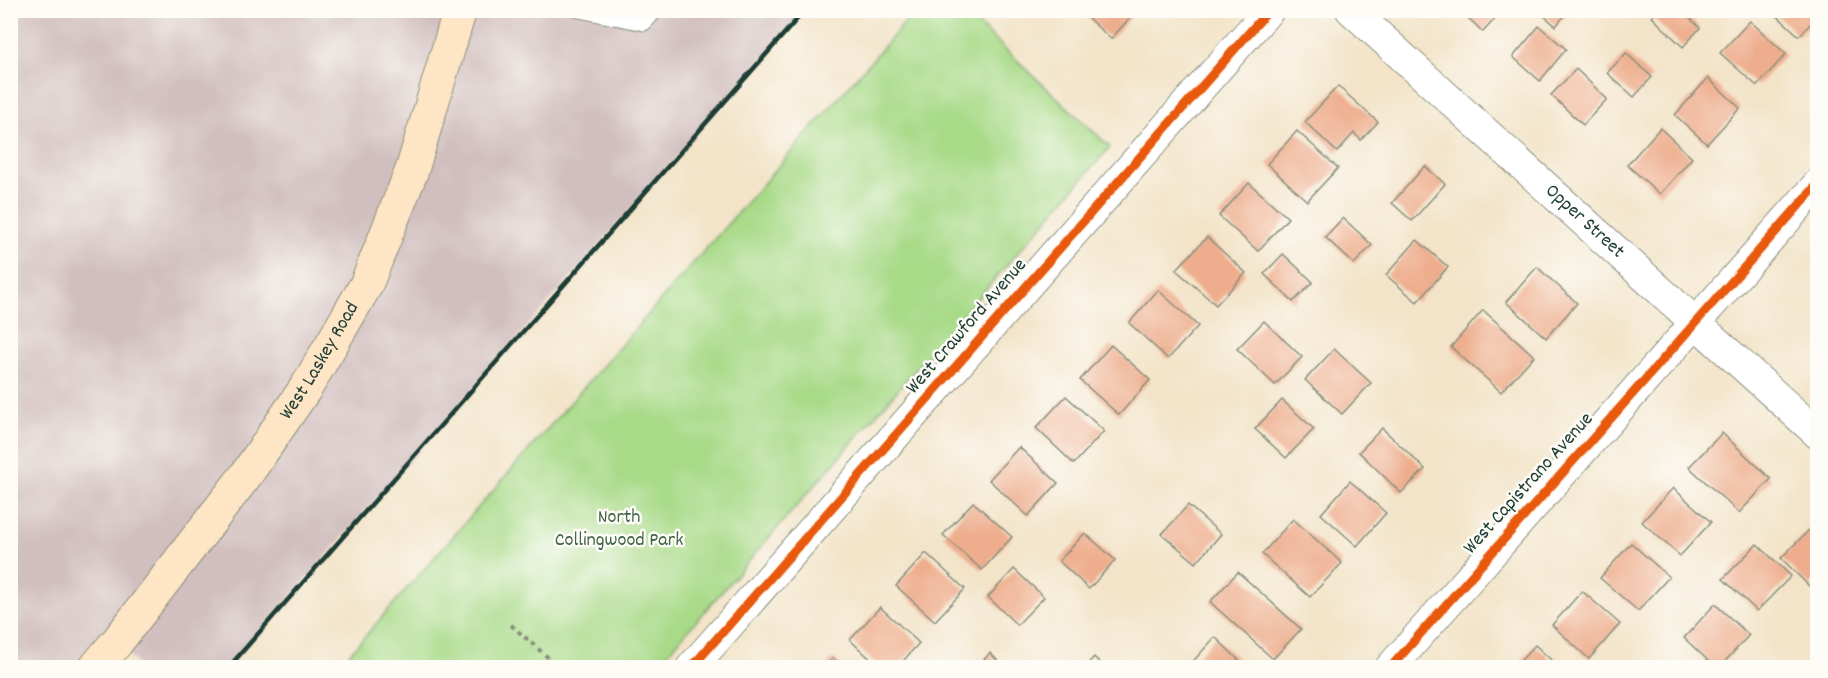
<svg xmlns="http://www.w3.org/2000/svg" width="1828" height="678" viewBox="0 0 1828 678" font-family="Dekko,sans-serif">
<style>
.industrial{fill:#d1bfbf}
.green{fill:#a8da88;stroke:#648c5e;stroke-width:1.5}
.building{fill:#eead8d}
.lines{fill:none;stroke-linecap:round;stroke-linejoin:round}
.lane-casing{stroke:#89907e;stroke-width:17}
.street-casing{stroke:#89907e;stroke-width:32}
.secondary-casing{stroke:#89907e;stroke-width:35}
.path{stroke:#89907e;stroke-width:4;stroke-dasharray:4.5 4.5;stroke-linecap:butt}
.lane{stroke:#fff;stroke-width:15}
.street{stroke:#fff;stroke-width:30}
.secondary{stroke:#fde5c5;stroke-width:33}
.rail{stroke:#1f3d34;stroke-width:4.5}
.cycleway-casing{stroke:#fdfcf7;stroke-width:13}
.cycleway{stroke:#e8590c;stroke-width:9}
.labels{text-anchor:middle;dominant-baseline:central;stroke-width:5;stroke-linejoin:round;paint-order:stroke}
.street-label{font-size:20px;fill:#1f3d34;stroke:#fdfcf7}
.park-label{font-size:20px;fill:#416449;stroke:#fdfcf7}
</style>
<rect width="100%" height="100%" fill="#fdfcf7"/>
<filter id="ink" filterUnits="userSpaceOnUse"><feTurbulence type="fractalNoise" baseFrequency=".0167" numOctaves="2"/><feDisplacementMap in="SourceGraphic" scale="12" xChannelSelector="R" yChannelSelector="G"/><feConvolveMatrix kernelMatrix="1 2 1 2 8 2 1 2 1" color-interpolation-filters="sRGB"/></filter>
<filter id="wash" filterUnits="userSpaceOnUse"><feTurbulence type="fractalNoise" baseFrequency=".008" numOctaves="4" result="noise"/><feDisplacementMap in="SourceGraphic" scale="24" xChannelSelector="R" yChannelSelector="G"/><feGaussianBlur stdDeviation="1.35" result="paint"/><feColorMatrix in="noise" values="0 0 0 0 0 0 0 0 0 0 0 0 0 0 0 0 0 1.4 0 .05"/><feComposite in="paint" operator="in"/></filter>
<g filter="url(#wash)">
<rect width="100%" height="100%" fill="#f3e4c9"/>
<!-- industrial -->
<path class="industrial" d="M10,11H804L228,668L140,667L117,642L95,667H11Z"/>
<!-- green -->
<path class="green" d="M915,11H964L1110,147L656,667H338Z"/>
<g id="blocks">
<!-- building -->
<g class="building">
<path d="M1079,10H1137L1111,39Z"/>
<path d="M1460,10H1503L1483,32Z"/>
<path d="M1537,10H1569L1556,26Z"/>
<path d="M1657,10H1682L1700,28L1683,47L1652,17Z"/>
<path d="M1771,10H1818V16L1799,36Z"/>
<path d="M1750,21L1786,54L1757,86L1720,53Z"/>
<path d="M1539,26L1566,49L1540,81L1513,57Z"/>
<path d="M1626,53L1652,77L1634,97L1607,73Z"/>
<path d="M1576,69L1607,99L1583,125L1551,95Z"/>
<path d="M1708,78L1740,108L1707,144L1675,115Z"/>
<path d="M1338,86L1378,122L1361,140L1354,133L1337,152L1305,122Z"/>
<path d="M1660,128L1692,158L1660,194L1627,165Z"/>
<path d="M1297,131L1338,168L1307,201L1267,164Z"/>
<path d="M1425,166L1445,184L1412,221L1392,203Z"/>
<path d="M1249,183L1288,218L1258,251L1219,216Z"/>
<path d="M1343,218L1372,245L1354,264L1325,237Z"/>
<path d="M1207,237L1246,273L1216,305L1176,270Z"/>
<path d="M1417,240L1448,267L1417,302L1386,275Z"/>
<path d="M1283,254L1313,282L1293,302L1264,274Z"/>
<path d="M1537,267L1577,303L1546,338L1506,302Z"/>
<path d="M1158,290L1198,326L1168,359L1129,323Z"/>
<path d="M1483,310L1534,356L1501,392L1451,347Z"/>
<path d="M1264,321L1302,357L1275,385L1237,349Z"/>
<path d="M1111,345L1150,380L1119,415L1080,380Z"/>
<path d="M1334,349L1371,383L1342,414L1305,380Z"/>
<path d="M1066,396L1104,431L1074,464L1036,428Z"/>
<path d="M1282,400L1314,429L1286,458L1255,429Z"/>
<path d="M1382,428L1425,469L1401,493L1359,452Z"/>
<path d="M1722,433L1771,479L1739,513L1689,467Z"/>
<path d="M1019,447L1058,483L1028,516L989,480Z"/>
<path d="M1350,481L1386,513L1357,546L1321,514Z"/>
<path d="M1673,488L1711,522L1680,556L1642,522Z"/>
<path d="M973,502L1012,537L982,570L943,535Z"/>
<path d="M1188,505L1221,534L1196,563L1162,534Z"/>
<path d="M1293,519L1342,563L1310,597L1262,554Z"/>
<path d="M1810,529L1818,537V577L1809,586L1781,558Z"/>
<path d="M1085,533L1115,560L1089,589L1059,561Z"/>
<path d="M1631,543L1669,577L1638,611L1600,578Z"/>
<path d="M1757,544L1791,576L1757,611L1723,579Z"/>
<path d="M926,553L965,589L935,621L896,586Z"/>
<path d="M1014,569L1044,597L1017,625L988,597Z"/>
<path d="M1238,572L1301,629L1273,659L1210,602Z"/>
<path d="M1582,591L1620,624L1589,659L1552,625Z"/>
<path d="M1715,604L1749,635L1719,668H1716L1684,638Z"/>
<path d="M880,607L919,643L897,668H880L850,640Z"/>
<path d="M1215,637L1247,668H1187Z"/>
<path d="M1535,645L1560,668H1514Z"/>
<path d="M990,653L1005,668H976Z"/>
<path d="M1094,657L1105,668H1084Z"/>
<path d="M833,658L844,668H824Z"/>
</g>
</g>
</g>
<g filter="url(#ink)">
<use href="#blocks" fill-opacity="0" stroke="#89907e" stroke-width="1.5"/>
<g class="lines">
<!-- lane casing -->
<g class="lane-casing">
<path id="lane" d="M579,10L644,23L656,10"/>
</g>
<!-- street casing -->
<g class="street-casing">
<g id="street">
<path id="s1" d="M1351,10L1818,434"/>
<path d="M691,668L1269,10"/>
<path d="M1390,668L1818,184"/>
</g>
</g>
<!-- secondary casing -->
<g class="secondary-casing">
<g id="secondary">
<path id="s2" d="M95,668L117,642L246,475L307,386L366,285L412,170L460,10"/>
</g>
</g>
<!-- path -->
<path class="path" d="M511,625L560,668"/>
<!-- lane -->
<use href="#lane" class="lane"/>
<!-- street -->
<use href="#street" class="street"/>
<!-- secondary -->
<use href="#secondary" class="secondary"/>
<!-- rail -->
<path class="rail" d="M228,668L805,10"/>
<!-- cycleway casing -->
<g class="cycleway-casing">
<g id="cycleway">
<path d="M691,668L1269,10"/>
<path d="M1390,668L1818,184"/>
</g>
</g>
<!-- cycleway -->
<use href="#cycleway" class="cycleway"/>
</g>
</g>
<g class="labels">
<!-- street labels -->
<g class="street-label">
<text stroke="none"><textPath href="#s1" startOffset="315">Opper Street</textPath></text>
<text transform="translate(967 327) rotate(-49)">West Crawford Avenue</text>
<text stroke="none"><textPath href="#s2" startOffset="381">West Laskey Road</textPath></text>
<text transform="translate(1529 484) rotate(-48)">West Capistrano Avenue</text>
</g>
<!-- park labels -->
<g class="park-label">
<text x="619" y="518">North<tspan x="619" dy="23">Collingwood Park</tspan></text>
</g>
</g>
<!-- margin -->
<rect width="1828" height="678" fill="none" stroke="#fdfcf7" stroke-width="36"/>
</svg>
